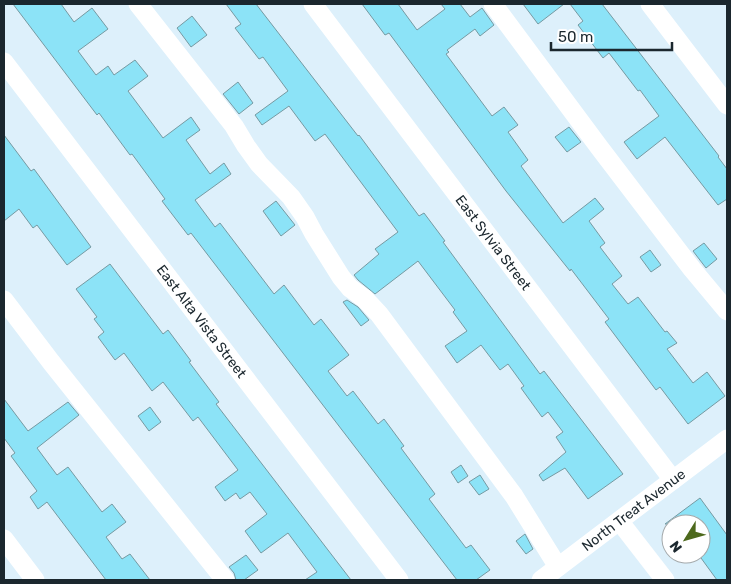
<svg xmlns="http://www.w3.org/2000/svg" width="731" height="584" viewBox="0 0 731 584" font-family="Rubik,sans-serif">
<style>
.building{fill:#8ce3f7;stroke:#769aa2}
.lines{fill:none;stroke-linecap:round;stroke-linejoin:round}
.minor{stroke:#fff;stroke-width:19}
.labels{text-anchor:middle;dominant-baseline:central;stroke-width:4.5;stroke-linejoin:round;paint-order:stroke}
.street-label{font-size:14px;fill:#1b272e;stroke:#fff}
</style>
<rect width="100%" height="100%" fill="#ddf0fb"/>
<!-- building -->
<g class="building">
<path d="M13,4H61L74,22L92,8L108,29L78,51L96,75L108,66L114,75L135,60L148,76L128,91L163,138L191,117L200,130L186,140L210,174L224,163L231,174L195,200L215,227L220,223L274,294L284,285L314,325L321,319L349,355L328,371L347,396L353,391L378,424L384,419L404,446L401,448L435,494L429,499L466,548L471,545L490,570L476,580H457L191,233L188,235L162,201L165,199L132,154L130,155L99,113L97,115Z"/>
<path d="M226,4H256L358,136L359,135L419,216L424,213L445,241L443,242L540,374L544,371L623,474L588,499L565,468L543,481L539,475L566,452L556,437L563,432L548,412L542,417L521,388L524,386L508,364L500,370L481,345L457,363L445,346L467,331L453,312L455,310L418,261L375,294L358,280L354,275L379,254L375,249L398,232L325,134L315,141L289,106L262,125L255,115L288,91L263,57L259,59L235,28L241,24Z"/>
<path d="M362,4H398L417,30L445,9L441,4H460L470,17L482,8L494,25L480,36L475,29L447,50L449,52L446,54L492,116L504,107L518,125L508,132L528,160L521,166L563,223L595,198L604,209L589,221L605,243L600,247L622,276L612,284L628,304L638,297L665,332L667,331L677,343L667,349L693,383L707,372L725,396L688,424L660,387L656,390L605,322L609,319L571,269L570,271L506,191L389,33L385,35Z"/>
<path d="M523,4H564L538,24Z"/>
<path d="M570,4H602L719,156L718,157L727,169V199L718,205L665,137L637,159L624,142L659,116L640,90L638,91L609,53L603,58L578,25L583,21Z"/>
<path d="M192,16L207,35L191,47L177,28Z"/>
<path d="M238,82L253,103L239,114L223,94Z"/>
<path d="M569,127L581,142L567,152L555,137Z"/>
<path d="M4,135L31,171L34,169L91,247L67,265L37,225L33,228L19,209L4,221Z"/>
<path d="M276,201L295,225L281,236L263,211Z"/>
<path d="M704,243L717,259L706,268L693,251Z"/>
<path d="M650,250L661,265L651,272L640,257Z"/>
<path d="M110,264L163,334L168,330L191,361L189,362L219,402L216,404L351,580H305L317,572L288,533L261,553L245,531L267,514L250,492L240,499L236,493L225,501L215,487L238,470L198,417L193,421L163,382L152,391L124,353L115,360L98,337L104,332L94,319L97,317L76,289Z"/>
<path d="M347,300L358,307L369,320L361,326L343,302Z"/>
<path d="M4,399L28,431L68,402L79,415L37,448L57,475L68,467L102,512L112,504L126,522L106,537L122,559L130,554L150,580H106L47,502L38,509L30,497L37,491L11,456L15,453L4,438Z"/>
<path d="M150,407L161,422L149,431L138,416Z"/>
<path d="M461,465L468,476L458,483L451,472Z"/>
<path d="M480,475L489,489L479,495L469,482Z"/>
<path d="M700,498L727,535V580H717L701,558V524H665Z"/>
<path d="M525,534L533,549L526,554L516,541Z"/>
<path d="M246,555L258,570L244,580H236L234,573L229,567Z"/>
</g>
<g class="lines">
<!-- minor -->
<g class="minor">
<path d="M138,4L234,126L246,146L259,164L291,197L305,217L314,234L341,277L350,288L365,299L379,314L514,496L558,567"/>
<path id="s1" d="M313,4L673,480"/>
<path d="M493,4L599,147L692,269L727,311"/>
<path d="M650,4L727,105"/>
<path id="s2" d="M4,62L399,580"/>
<path d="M4,300L51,362L225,580"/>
<path d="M620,522L665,580"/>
<path d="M4,539L35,580"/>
<path id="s3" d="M541,580L727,439"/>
</g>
</g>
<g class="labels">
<!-- street labels -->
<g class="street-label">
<text stroke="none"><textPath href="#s1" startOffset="299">East Sylvia Street</textPath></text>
<text stroke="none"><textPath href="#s2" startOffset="326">East Alta Vista Street</textPath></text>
<text stroke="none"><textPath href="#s3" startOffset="116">North Treat Avenue</textPath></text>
</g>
</g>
<!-- border -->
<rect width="731" height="584" fill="none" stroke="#1b272e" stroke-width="10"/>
<!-- north arrow -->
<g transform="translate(686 539) rotate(233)"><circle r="24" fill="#ffffff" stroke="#a4a9ab"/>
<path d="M0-4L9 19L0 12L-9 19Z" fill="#4d691c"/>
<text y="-8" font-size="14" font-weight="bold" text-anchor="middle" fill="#1b272e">N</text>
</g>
<!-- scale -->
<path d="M551 42v8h121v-8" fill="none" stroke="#1b272e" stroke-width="2.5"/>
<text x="558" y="42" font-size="15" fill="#1b272e" stroke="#ffffff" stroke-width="4" paint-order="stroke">50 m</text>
</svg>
